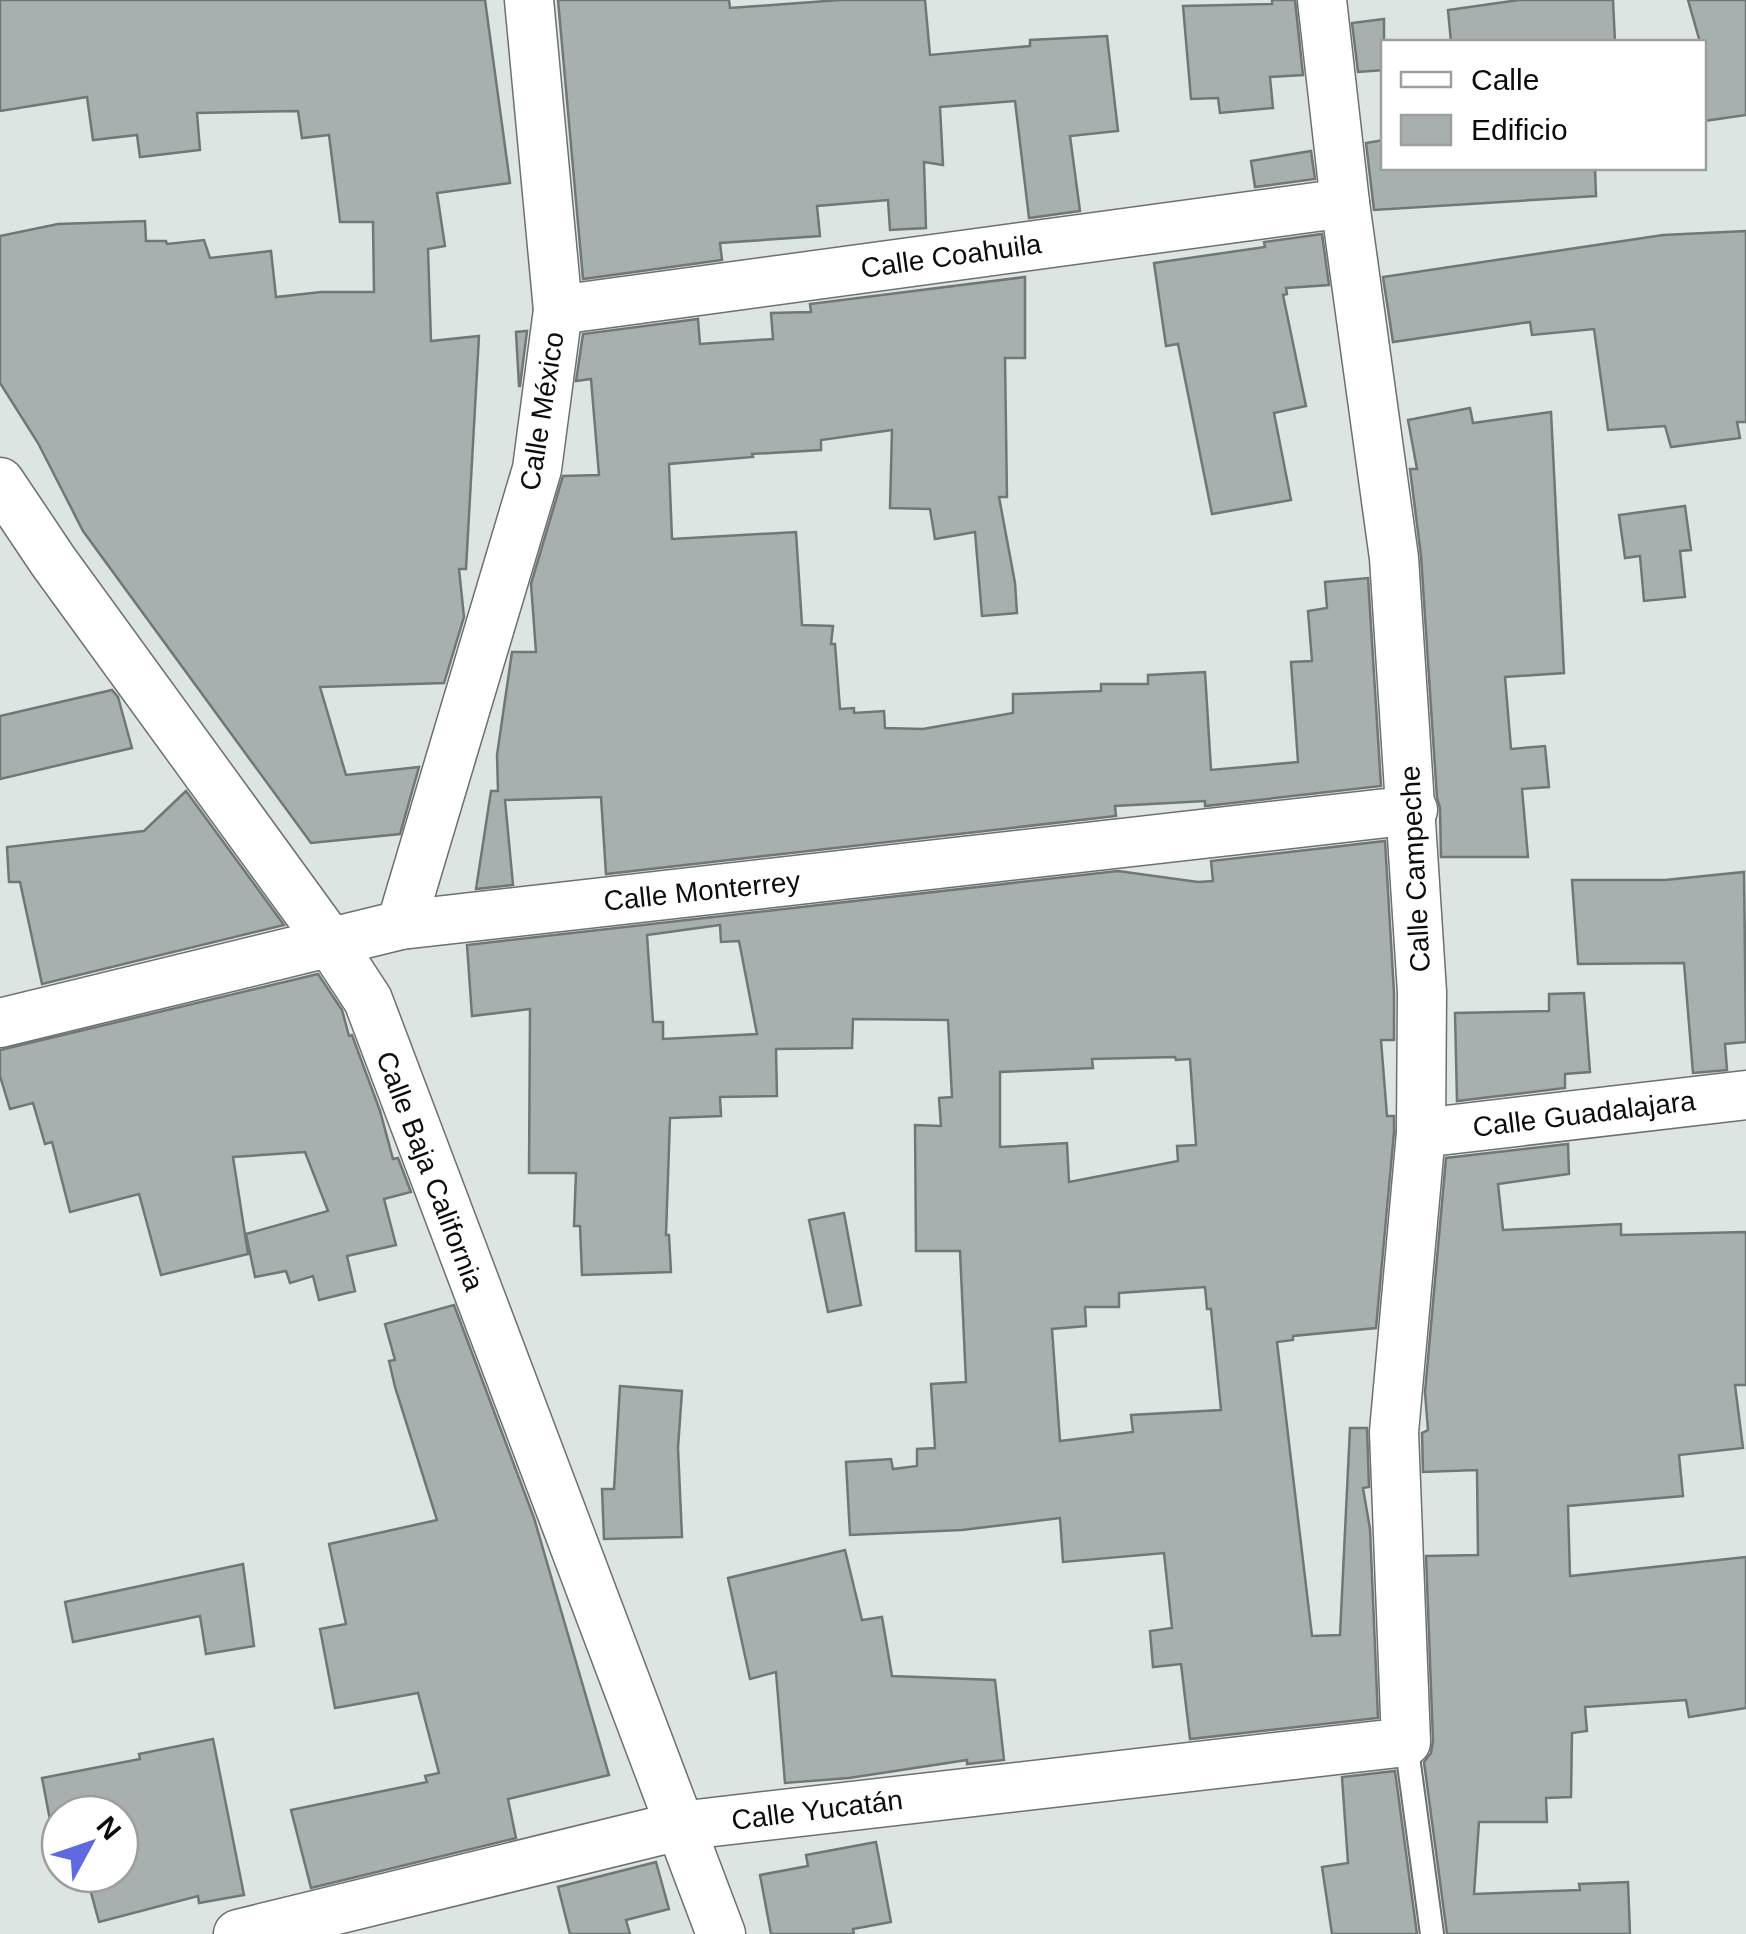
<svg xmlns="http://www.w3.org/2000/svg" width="1746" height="1934" viewBox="0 0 1746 1934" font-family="Arial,sans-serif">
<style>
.building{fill:#a7afaf;stroke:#707777;stroke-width:2.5;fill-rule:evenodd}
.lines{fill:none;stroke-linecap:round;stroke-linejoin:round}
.service-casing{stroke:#6a716f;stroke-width:26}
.minor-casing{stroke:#6a716f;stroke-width:51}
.service{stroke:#fff;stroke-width:22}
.minor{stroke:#fff;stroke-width:48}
.labels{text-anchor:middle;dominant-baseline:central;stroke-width:8;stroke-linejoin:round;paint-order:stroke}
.street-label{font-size:28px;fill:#0a0d0c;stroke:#fff}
</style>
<rect width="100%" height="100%" fill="#dde5e2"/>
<!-- building -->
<g class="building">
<path d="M0,0H485L510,183L437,193L445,246L428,249L431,341L479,336L466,569H459L464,617L444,683L320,687L346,775L419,767L400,834L311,843L83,531L38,443L0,383V236L58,224L145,221L146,241H166L167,244L204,240L210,258L271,251L276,297L321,292H374L373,222H340L329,135L302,138L298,111L197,113L200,150L140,157L137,135L93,140L87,97L0,111Z"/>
<path d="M558,0H729L730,8L840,0H925L930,55L1030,46V40L1107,36L1118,131L1070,136L1080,211L1029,218L1015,101L940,107L943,165L924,162L926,228L890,230L888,200L817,206L820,236L720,243L722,260L583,279Z"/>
<path d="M1272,0H1295L1303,75L1270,77L1273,108L1220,113L1218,98L1191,99L1183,6L1272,4Z"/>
<path d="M1519,0H1613L1615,42H1451L1448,10Z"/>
<path d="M1688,0H1746V115L1704,121V42H1700Z"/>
<path d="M1384,19V70L1358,72L1352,23Z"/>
<path d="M1384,140V168H1595L1596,196L1374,210L1366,143Z"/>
<path d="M1311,151L1315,179L1255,187L1251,161Z"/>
<path d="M1746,231V422H1737L1740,438L1671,447L1665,426L1608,430L1594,329L1532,335L1530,322L1393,342L1383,277L1663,235Z"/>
<path d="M1322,234L1329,285L1286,288L1287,294L1283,295L1306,406L1274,413L1291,500L1212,514L1178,344L1166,346L1154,263L1265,247L1264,242Z"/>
<path d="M1025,277V358H1005L1007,497H999L1015,583L1017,613L982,616L975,532L935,539L930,509L890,508L892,430L821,440V450L752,454L753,457L669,464L672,539L796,532L802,625L833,626L831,644H835L840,709L854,708V713L884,711L885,728L923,729L1013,713V694L1101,691V684H1148V675L1205,672L1211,770L1298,762L1291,662L1312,661L1308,611L1327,608L1325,582L1368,578L1381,786L1205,806V801L1115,806L1116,816L606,874L601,797L505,800L513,885L476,889L491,791H498L497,755L512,652H536L531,584L563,476L599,475L591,379L576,381L583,334L698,319L700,344L773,339L771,313L811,312L810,304Z"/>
<path d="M527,331L520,386H519L516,332Z"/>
<path d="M1470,408L1473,423L1551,412L1564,673L1505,677L1511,749L1545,746L1549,787L1522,789L1528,857H1441L1440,808L1437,798L1421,556L1410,469H1417L1408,420Z"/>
<path d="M1685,506L1691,550L1680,551L1685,597L1644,601L1640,556L1625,558L1619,515Z"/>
<path d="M112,690L118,697L132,748L0,779V716Z"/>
<path d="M186,791L284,925L42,984L20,882H9L7,847L144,831Z"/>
<path d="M1385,841L1394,993V1040H1381L1387,1116H1394V1132L1376,1328L1293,1336V1340L1277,1342L1312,1636L1340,1635L1350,1428H1367L1369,1487L1363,1488L1370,1529L1378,1718L1190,1739L1181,1664L1153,1667L1150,1631L1172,1628L1164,1553L1063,1562L1060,1518L962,1530L850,1535L846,1462L891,1459L893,1469L917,1466V1449L935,1448L931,1384L966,1382L960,1251H916L915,1125L941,1126L939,1098L952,1097L948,1020L853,1019L852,1048L776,1049L777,1096L720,1097L721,1116L670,1118L666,1235H669L671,1272L582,1275L580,1226H574L576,1173H529L530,1009L472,1016L467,945L1118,871L1198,882L1213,881L1211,861ZM720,925L721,942L739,941L757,1034L663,1039V1022H653L647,935ZM1175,1057L1176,1060L1190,1059L1196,1145L1177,1146L1178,1161L1069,1182L1067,1143L1000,1147V1072L1093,1068L1092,1059ZM1205,1287L1207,1309H1211L1221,1410L1131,1415L1133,1432L1060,1441L1052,1329L1086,1326L1085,1307H1119V1293Z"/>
<path d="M1744,872L1746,1042L1725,1044L1727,1070L1693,1073L1684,963L1578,964L1572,880H1665Z"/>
<path d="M318,974L342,1010L349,1036L352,1035L380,1111L393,1159L398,1158L411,1192L384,1199L396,1245L347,1256L355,1291L319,1300L313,1276L290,1283L286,1271L255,1277L246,1234L328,1211L305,1152L233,1157L248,1254L161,1275L139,1194L70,1212L52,1142L45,1144L33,1103L10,1109L0,1076V1050Z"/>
<path d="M1584,993L1590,1072L1565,1074V1088L1457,1101L1455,1013L1549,1011V994Z"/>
<path d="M1568,1144L1569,1174L1498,1184L1503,1230L1621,1224V1235L1746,1232V1385H1735L1743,1448L1679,1455L1683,1496L1568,1506L1570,1576L1746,1557V1708L1689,1717L1686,1700L1585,1707L1587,1731L1572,1733L1571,1797L1546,1798L1547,1822H1479L1474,1894L1580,1890L1579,1884L1628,1882L1630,1934H1447L1424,1762L1431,1753L1433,1741L1426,1556L1478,1555L1477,1470L1423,1472L1422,1433L1428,1430L1425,1392L1446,1158Z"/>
<path d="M844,1213L861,1305L828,1312L809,1220Z"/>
<path d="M454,1305L534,1518L609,1775L508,1799L516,1838L311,1888L291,1810L427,1782L425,1776L439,1773L418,1693L335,1708L320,1629L346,1624L329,1544L437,1520L395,1387L389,1361L395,1360L385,1324Z"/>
<path d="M620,1386L682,1391L678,1448L682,1537L604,1539L602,1489H614Z"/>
<path d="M845,1550L862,1620L882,1617L892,1676L995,1680L1004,1760L967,1764V1760L849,1778L785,1783L776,1672L750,1679L728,1578Z"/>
<path d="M243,1564L254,1646L206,1654L200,1616L73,1642L65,1602Z"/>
<path d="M213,1739L244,1895L199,1903L198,1896L99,1922L86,1874H120V1814H60V1840L54,1841L42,1778L140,1759L139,1754Z"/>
<path d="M1395,1771L1417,1934H1332L1322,1867L1348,1863L1342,1777Z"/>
<path d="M876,1842L891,1922L853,1929L854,1934H771L760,1875L808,1866L806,1855Z"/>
<path d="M656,1862L669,1909L626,1920L630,1934H570L558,1887Z"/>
</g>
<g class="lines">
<!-- service casing -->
<g class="service-casing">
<path id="service" d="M1406,1742L1432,1934"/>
</g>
<!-- minor casing -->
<g class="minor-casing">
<g id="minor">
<path d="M558,310L1345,203"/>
<path d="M0,482L53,561L330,942L368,1000L721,1934"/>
<path d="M401,925L537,469L558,310L529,0"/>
<path d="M0,1023L401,925L1413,810"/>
<path d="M1421,1133L1746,1095"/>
<path d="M238,1934L679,1826L1406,1742L1394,1432L1421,1133L1422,992L1394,558L1345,203L1322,0"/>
</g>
</g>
<!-- service -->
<use href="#service" class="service"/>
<!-- minor -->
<use href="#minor" class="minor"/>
</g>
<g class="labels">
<!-- street labels -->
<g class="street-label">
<text transform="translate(951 256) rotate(-8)">Calle Coahuila</text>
<text transform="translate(542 411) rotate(-81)">Calle México</text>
<text transform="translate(1415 869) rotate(-93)">Calle Campeche</text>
<text transform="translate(702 891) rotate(-6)">Calle Monterrey</text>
<text transform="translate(1584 1114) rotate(-7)">Calle Guadalajara</text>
<text transform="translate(430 1171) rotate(69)">Calle Baja California</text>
<text transform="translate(817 1810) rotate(-7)">Calle Yucatán</text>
</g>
</g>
<!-- legend -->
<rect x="1381" y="40" width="325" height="130" fill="#ffffff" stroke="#9d9e9e" stroke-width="2.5"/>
<rect x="1401" y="72" width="50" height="15" fill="#ffffff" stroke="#9d9e9e" stroke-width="2.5"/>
<text x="1471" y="90" font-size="30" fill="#0a0d0c">Calle</text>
<rect x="1401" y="115" width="50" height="30" fill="#a7afaf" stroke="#9d9e9e" stroke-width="2.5"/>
<text x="1471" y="140" font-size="30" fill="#0a0d0c">Edificio</text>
<!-- north arrow -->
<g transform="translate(90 1844) rotate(50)"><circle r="48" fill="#ffffff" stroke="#9d9e9e" stroke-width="2.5"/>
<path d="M0-8L18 38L0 25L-18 38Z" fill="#5f6ae1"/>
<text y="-15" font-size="28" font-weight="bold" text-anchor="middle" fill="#0a0d0c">N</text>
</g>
</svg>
